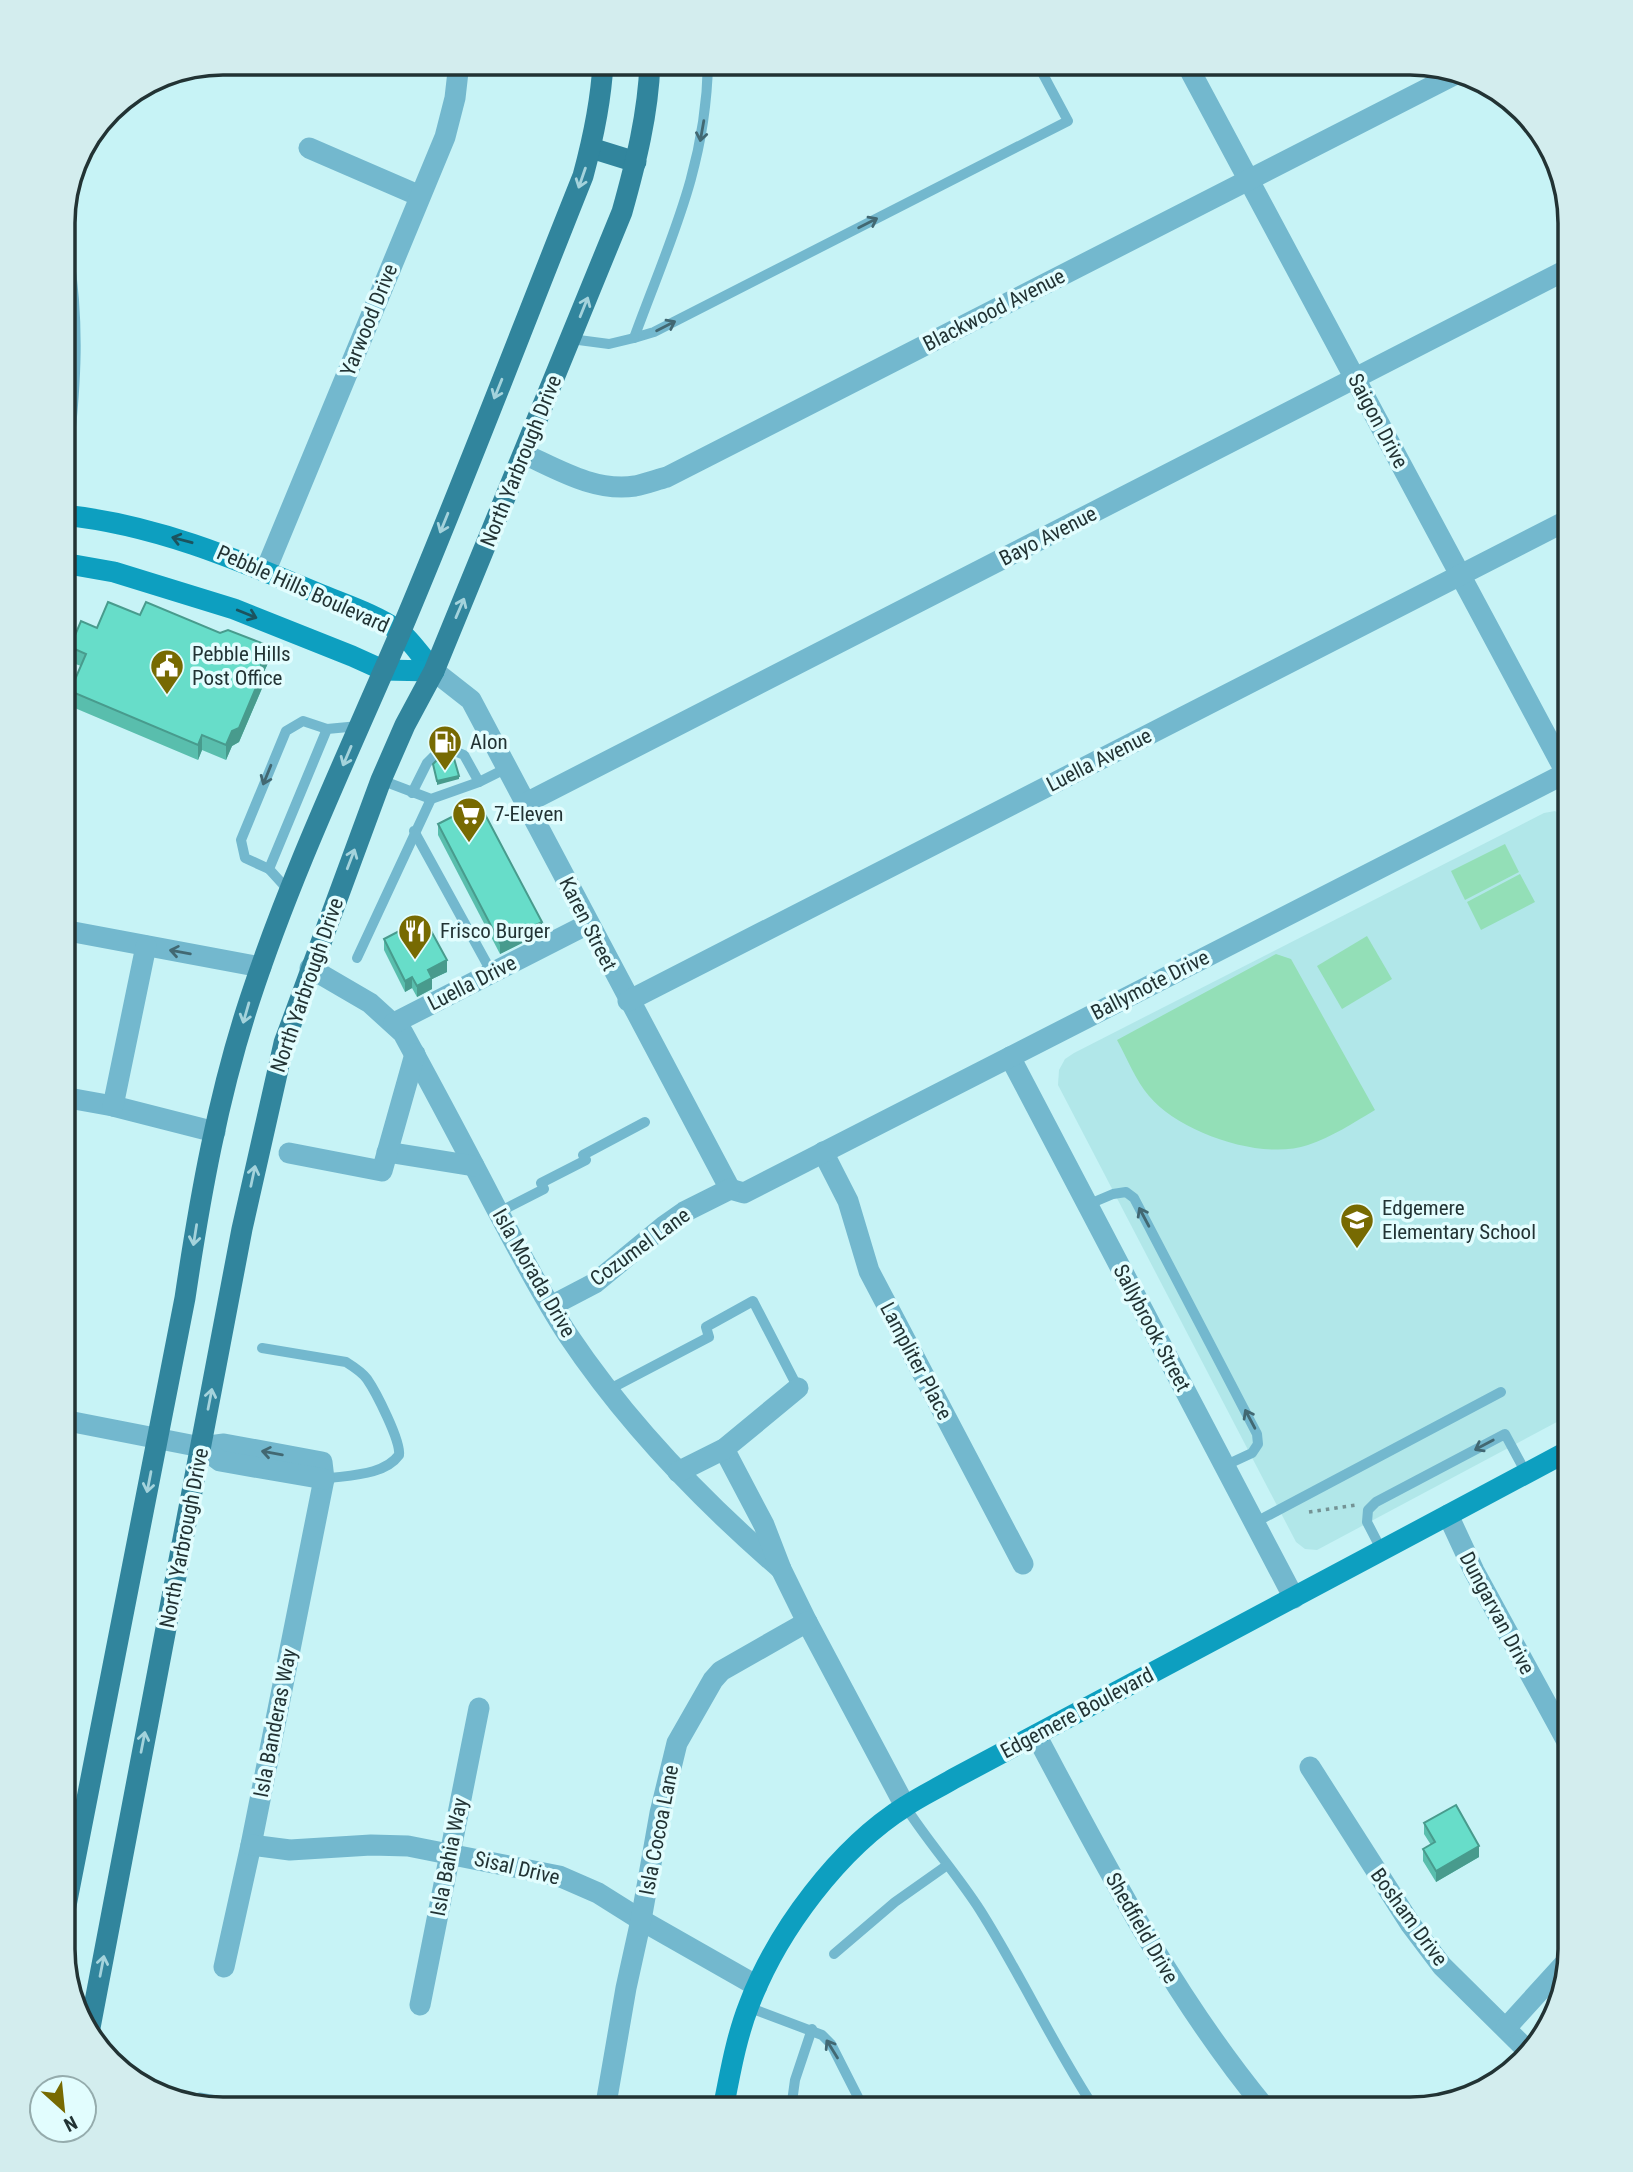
<svg xmlns="http://www.w3.org/2000/svg" width="1633" height="2172" viewBox="0 0 1633 2172" font-family="'Roboto Condensed',sans-serif">
<style>
.built{fill:#b1e7e9}
.green{fill:#93dfb7}
.lines{fill:none;stroke-linecap:round;stroke-linejoin:round}
.path{stroke:#749395;stroke-width:3.5;stroke-dasharray:3.5 5;stroke-linecap:butt}
.service{stroke:#73b8ce;stroke-width:10}
.minor{stroke:#73b8ce;stroke-width:21}
.tertiary{stroke:#73b8ce;stroke-width:21}
.secondary{stroke:#0d9fc0;stroke-width:21}
.primary{stroke:#31859d;stroke-width:21}
.wall{fill:#59bead}
.shaded-wall{fill:#489b8d}
.building{fill:#67ddc9;stroke:#489b8d;stroke-width:2}
.oneway{stroke:#426872}
.oneway2{stroke:#a4d3dc}
.oneway3{stroke:#1c535e}
.labels{text-anchor:middle;dominant-baseline:central;stroke-width:7;stroke-linejoin:round;paint-order:stroke}
.street-label{font-size:21px;fill:#223334;stroke:#e2fdfe}
.poi-label{font-size:21px;fill:#223334;stroke:#e2fdfe;text-anchor:start}
.rim{fill:none;stroke:#223334;stroke-width:3.5}
</style>
<rect width="100%" height="100%" fill="#c7f3f6"/>
<!-- built -->
<path class="built" d="M1555,811L1570,822V1415L1317,1550L1305,1549L1296,1542L1058,1085L1059,1070L1065,1059L1074,1053L1544,813Z"/>
<!-- green -->
<g class="green">
<path d="M1505,844L1519,872L1465,900L1451,871Z"/>
<path d="M1520,874L1535,902L1481,930L1467,902Z"/>
<path d="M1367,936L1392,979L1342,1009L1317,966Z"/>
<path d="M1276,954L1291,959L1375,1110C1353,1123 1332,1137 1308,1145C1262,1161 1180,1133 1149,1096C1136,1081 1127,1058 1117,1040Z"/>
</g>
<g class="lines">
<!-- path -->
<path class="path" d="M1309,1512L1356,1505"/>
<!-- service -->
<g class="service">
<path d="M708,63C706,169 669,242 634,338L654,332L1068,121L1037,63"/>
<path d="M571,339L609,344L634,338"/>
<path d="M381,780L431,799L479,782L507,768"/>
<path d="M412,793L427,763L438,752L452,750L464,755L479,782"/>
<path d="M414,831L492,973"/>
<path d="M269,869L245,858L241,840L286,731L303,721L327,729"/>
<path d="M289,891L269,869L327,729L359,726"/>
<path d="M357,958L431,799"/>
<path d="M1087,1205L1113,1194L1126,1192L1134,1198L1257,1434L1258,1444L1252,1453L1224,1466"/>
<path d="M499,1212L544,1189L541,1183L586,1160L583,1155L645,1122"/>
<path d="M262,1348L346,1362C354,1367 362,1372 367,1379C376,1392 401,1441 399,1455C384,1476 347,1475 324,1479"/>
<path d="M608,1390L709,1337L706,1327L753,1301L798,1388"/>
<path d="M1254,1523L1501,1392"/>
<path d="M1382,1551L1367,1522L1368,1510L1376,1502L1505,1434L1526,1473"/>
<path d="M905,1806C928,1842 957,1874 980,1910C1021,1975 1053,2045 1095,2109"/>
<path d="M834,1954L895,1902L946,1866"/>
<path d="M748,2007L822,2035L831,2044L864,2109"/>
<path d="M791,2109L795,2080L812,2029"/>
</g>
<!-- minor -->
<g class="minor">
<path d="M1186,63L1570,780"/>
<path d="M309,148L420,196"/>
<path d="M63,450C71,382 74,322 63,254"/>
<path d="M524,454C559,470 595,492 635,486C645,484 656,480 667,477L1456,74"/>
<path d="M265,572L445,137L455,98L459,63"/>
<path d="M434,671L471,700L730,1189"/>
<path d="M526,803L1570,268"/>
<path d="M63,930L261,967"/>
<path d="M310,968L370,1003L403,1033C434,1090 465,1148 495,1206C518,1249 541,1294 568,1335C627,1423 701,1500 781,1569"/>
<path d="M628,1001L1570,519"/>
<path d="M394,1023L588,924"/>
<path d="M1010,1057L1294,1598"/>
<path d="M63,1097L113,1106L215,1132"/>
<path d="M113,1106L146,946"/>
<path d="M387,1152L474,1166"/>
<path d="M823,1152L848,1201L869,1271L1023,1564"/>
<path d="M289,1153L382,1171L415,1054"/>
<path d="M730,1189L744,1193L1570,771"/>
<path d="M551,1306L595,1283L664,1226L684,1212L730,1189"/>
<path d="M63,1420L201,1447L224,1444L322,1462L324,1479L251,1845L224,1967"/>
<path d="M201,1447L220,1461L324,1479"/>
<path d="M724,1449L764,1525L781,1569L807,1622L905,1806"/>
<path d="M678,1472L724,1449L798,1388"/>
<path d="M1448,1515L1474,1571L1570,1747"/>
<path d="M1036,1735C1106,1866 1171,1994 1266,2109"/>
<path d="M1310,1767L1411,1925L1442,1966L1528,2051"/>
<path d="M251,1845L290,1850L371,1845L408,1846L559,1876L598,1893L641,1920L757,1986"/>
<path d="M420,2005L479,1708"/>
<path d="M1506,2028L1566,1962"/>
<path d="M607,2098L626,1988L641,1920L660,1813L677,1743L713,1680L721,1671L807,1622"/>
</g>
<!-- tertiary -->
<path class="tertiary" d="M200,2103L232,2109"/>
<!-- secondary -->
<g class="secondary">
<path d="M63,515C153,524 234,558 317,593C343,604 375,614 399,631C412,641 423,659 434,671"/>
<path d="M63,563L114,572L234,609L352,656L383,670L434,671"/>
<path d="M723,2109C730,2074 736,2038 749,2005C777,1931 839,1848 906,1806C921,1796 938,1788 953,1779L1570,1450"/>
</g>
<!-- primary -->
<g class="primary">
<path d="M591,148L636,162"/>
<path d="M63,1921L185,1298C200,1197 218,1096 250,999C291,874 348,754 400,633C464,482 522,328 583,176C593,139 601,102 603,63"/>
<path d="M89,2033L242,1229L284,1043L381,780L405,725L434,671L622,212C636,162 648,115 650,63"/>
</g>
</g>
<!-- wall -->
<g class="wall">
<path d="M140,615L269,661L263,674V686L239,742L232,746L226,760L202,750L198,760L70,706V691L81,666L70,662V647L97,628Z"/>
<path d="M438,824L542,933L500,954L438,835Z"/>
<path d="M384,939L447,972L432,979V989L417,997L412,988L405,992L384,950Z"/>
<path d="M1424,1823L1479,1857L1436,1882L1423,1861V1849L1431,1845L1424,1834Z"/>
</g>
<!-- shaded-wall -->
<g class="shaded-wall">
<path d="M269,646V661L263,674V686L239,742L232,746L226,760V745Z"/>
<path d="M202,735V750L198,760V745Z"/>
<path d="M459,776V779L437,785V781Z"/>
<path d="M542,922V933L500,954V943Z"/>
<path d="M447,960V972L432,979V989L417,997V986L428,970Z"/>
<path d="M412,977V988L405,992V981Z"/>
<path d="M1479,1846V1857L1436,1882V1871Z"/>
</g>
<!-- building -->
<g class="building">
<path d="M108,602L140,615L146,602L220,633L228,630L269,646L261,665L263,671L239,728L232,731L226,745L202,735L198,745L70,691L86,654L70,647L81,621L97,628Z"/>
<path d="M453,755L459,776L437,781L433,764L439,758Z"/>
<path d="M479,803L542,922L500,943L438,824Z"/>
<path d="M424,918L447,960L428,970L432,978L417,986L412,977L405,981L384,939Z"/>
<path d="M1456,1805L1479,1846L1436,1871L1423,1849L1435,1842L1424,1823Z"/>
</g>
<!-- one-way arrows -->
<defs><path id="oneway-shaft" d="M-6 0H5M1.5-3L5.5 0L1.5 3" fill="none" stroke-width="1.6" stroke-linecap="round" stroke-linejoin="round" transform="scale(1.75)"/></defs>
<g class="oneway">
<use href="#oneway-shaft" transform="translate(702 131) rotate(100)"/>
<use href="#oneway-shaft" transform="translate(868 223) rotate(-27)"/>
<use href="#oneway-shaft" transform="translate(666 326) rotate(-27)"/>
<use href="#oneway-shaft" transform="translate(267 775) rotate(112)"/>
<use href="#oneway-shaft" transform="translate(180 952) rotate(-170)"/>
<use href="#oneway-shaft" transform="translate(1144 1217) rotate(-118)"/>
<use href="#oneway-shaft" transform="translate(1250 1419) rotate(-118)"/>
<use href="#oneway-shaft" transform="translate(1484 1445) rotate(152)"/>
<use href="#oneway-shaft" transform="translate(272 1453) rotate(-170)"/>
<use href="#oneway-shaft" transform="translate(832 2049) rotate(-122)"/>
</g>
<g class="oneway2">
<use href="#oneway-shaft" transform="translate(582 178) rotate(109)"/>
<use href="#oneway-shaft" transform="translate(584 307) rotate(-68)"/>
<use href="#oneway-shaft" transform="translate(498 389) rotate(112)"/>
<use href="#oneway-shaft" transform="translate(444 523) rotate(112)"/>
<use href="#oneway-shaft" transform="translate(460 608) rotate(-67)"/>
<use href="#oneway-shaft" transform="translate(347 756) rotate(113)"/>
<use href="#oneway-shaft" transform="translate(351 859) rotate(-69)"/>
<use href="#oneway-shaft" transform="translate(246 1013) rotate(106)"/>
<use href="#oneway-shaft" transform="translate(253 1176) rotate(-78)"/>
<use href="#oneway-shaft" transform="translate(195 1235) rotate(99)"/>
<use href="#oneway-shaft" transform="translate(210 1399) rotate(-79)"/>
<use href="#oneway-shaft" transform="translate(149 1482) rotate(101)"/>
<use href="#oneway-shaft" transform="translate(143 1742) rotate(-79)"/>
<use href="#oneway-shaft" transform="translate(102 1966) rotate(-79)"/>
</g>
<g class="oneway3">
<use href="#oneway-shaft" transform="translate(182 540) rotate(-165)"/>
<use href="#oneway-shaft" transform="translate(247 614) rotate(22)"/>
</g>
<!-- icons -->
<defs>
<g id="civic-pin" transform="scale(1.75)"><path d="M0 17L-7.5 6A9.5 9.5 0 1 1 7.5 6Z" fill="#776a02" stroke="#e2fdfe"/><path d="M-.6-6.5H3V-4.5H.6V-3L4-1V1h2V6H-6V1h2V-1L-.6-3ZM-1.2 2.5V6h2.4V2.5Z" fill="#fff"/></g>
<g id="fuel-pin" transform="scale(1.75)"><path d="M0 17L-7.5 6A9.5 9.5 0 1 1 7.5 6Z" fill="#776a02" stroke="#e2fdfe"/><path d="M-5.5-6h7V0h2V4h1.3V-2.5L3-4.5l.8-.8L6-3V5H2.5V1h-1V6h-7ZM-4.2-4.7v3.2H.2V-4.7Z" fill="#fff"/></g>
<g id="supermarket-pin" transform="scale(1.75)"><path d="M0 17L-7.5 6A9.5 9.5 0 1 1 7.5 6Z" fill="#776a02" stroke="#e2fdfe"/><path d="M-6-5.5h2.5l.6 2H6L4.5 2H-2.5L-4.4-4H-6ZM-1.5 3.2a1.3 1.3 0 1 0 .1 0ZM3 3.2a1.3 1.3 0 1 0 .1 0Z" fill="#fff"/></g>
<g id="restaurant-pin" transform="scale(1.75)"><path d="M0 17L-7.5 6A9.5 9.5 0 1 1 7.5 6Z" fill="#776a02" stroke="#e2fdfe"/><path d="M-5-6h1v4h1v-4h1v4h1v-4h1v5L-1.5 .5V6h-2V.5L-5-1ZM5-6V6H3V1.5H1.5Q1.5-4 5-6Z" fill="#fff"/></g>
<g id="school-pin" transform="scale(1.75)"><path d="M0 17L-7.5 6A9.5 9.5 0 1 1 7.5 6Z" fill="#776a02" stroke="#e2fdfe"/><path d="M0-5L7-2L0 1L-7-2ZM-4 1L0 2.5L4 1V4Q0 6-4 4Z" fill="#fff"/></g>
</defs>
<g fill-rule="evenodd">
<use href="#civic-pin" x="167" y="666"/>
<use href="#fuel-pin" x="445" y="742"/>
<use href="#supermarket-pin" x="469" y="814"/>
<use href="#restaurant-pin" x="415" y="931"/>
<use href="#school-pin" x="1357" y="1220"/>
</g>
<g class="labels">
<!-- street labels -->
<g class="street-label">
<text transform="translate(994 310) rotate(-27)">Blackwood Avenue</text>
<text transform="translate(369 320) rotate(-68)">Yarwood Drive</text>
<text transform="translate(1378 421) rotate(62)">Saigon Drive</text>
<text transform="translate(521 461) rotate(-68)">North Yarbrough Drive</text>
<text transform="translate(1048 536) rotate(-27)">Bayo Avenue</text>
<text transform="translate(303 589) rotate(24)">Pebble Hills Boulevard</text>
<text transform="translate(1099 760) rotate(-27)">Luella Avenue</text>
<text transform="translate(588 924) rotate(63)">Karen Street</text>
<text transform="translate(472 983) rotate(-27)">Luella Drive</text>
<text transform="translate(307 985) rotate(-71)">North Yarbrough Drive</text>
<text transform="translate(1150 985) rotate(-27)">Ballymote Drive</text>
<text transform="translate(640 1247) rotate(-36)">Cozumel Lane</text>
<text transform="translate(534 1273) rotate(60)">Isla Morada Drive</text>
<text transform="translate(1152 1328) rotate(62)">Sallybrook Street</text>
<text transform="translate(916 1361) rotate(62)">Lampliter Place</text>
<text transform="translate(184 1538) rotate(-79)">North Yarbrough Drive</text>
<text transform="translate(1497 1613) rotate(62)">Dungarvan Drive</text>
<text transform="translate(1077 1713) rotate(-28)">Edgemere Boulevard</text>
<text transform="translate(275 1723) rotate(-79)">Isla Banderas Way</text>
<text transform="translate(659 1830) rotate(-79)">Isla Cocoa Lane</text>
<text transform="translate(449 1857) rotate(-79)">Isla Bahia Way</text>
<text transform="translate(517 1868) rotate(13)">Sisal Drive</text>
<text transform="translate(1409 1917) rotate(54)">Bosham Drive</text>
<text transform="translate(1142 1928) rotate(60)">Shedfield Drive</text>
</g>
<!-- poi labels -->
<g class="poi-label">
<text x="192" y="654">Pebble Hills<tspan x="192" dy="24">Post Office</tspan></text>
<text x="470" y="742">Alon</text>
<text x="494" y="814">7-Eleven</text>
<text x="440" y="931">Frisco Burger</text>
<text x="1382" y="1208">Edgemere<tspan x="1382" dy="24">Elementary School</tspan></text>
</g>
</g>
<!-- crop -->
<path d="M0 0H1633V2172H0ZM223 75H1410A148 148 0 0 1 1558 223V1949A148 148 0 0 1 1410 2097H223A148 148 0 0 1 75 1949V223A148 148 0 0 1 223 75Z" fill="#d3edee" fill-rule="evenodd"/>
<path class="rim" d="M223 75H1410A148 148 0 0 1 1558 223V1949A148 148 0 0 1 1410 2097H223A148 148 0 0 1 75 1949V223A148 148 0 0 1 223 75Z"/>
<!-- north arrow -->
<g transform="translate(63 2109) rotate(153)"><circle r="33" fill="#e2fdfe" stroke="#95acad" stroke-width="2"/>
<path d="M0-5L12 26L0 18L-12 26Z" fill="#776a02"/>
<text y="-10" font-size="19" font-weight="bold" text-anchor="middle" fill="#223334">N</text>
</g>
</svg>
